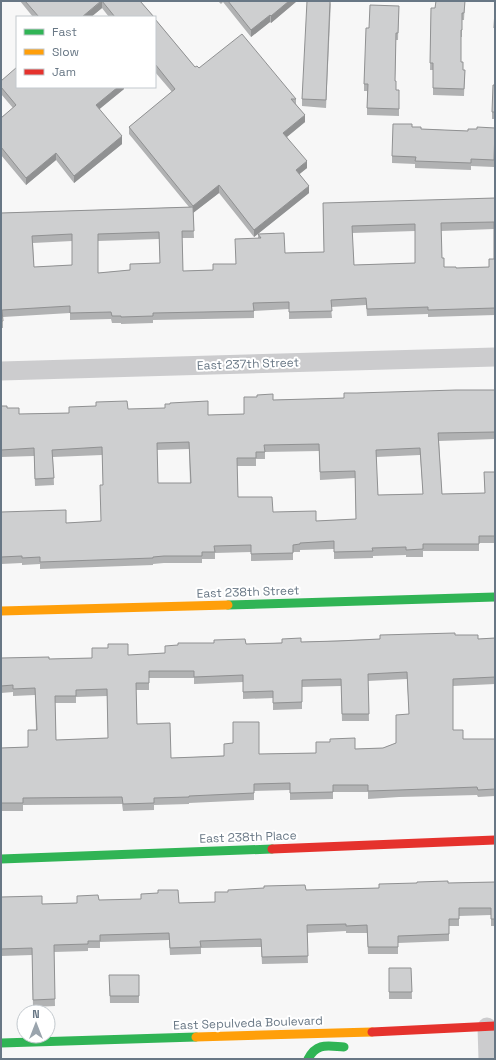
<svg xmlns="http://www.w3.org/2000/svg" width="496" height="1060" viewBox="0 0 496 1060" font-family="'Space Grotesk',sans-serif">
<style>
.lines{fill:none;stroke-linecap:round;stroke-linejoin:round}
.street{stroke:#ccccce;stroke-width:19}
.fast{stroke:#30b455;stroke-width:9}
.slow{stroke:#ff9f0a;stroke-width:9}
.jam{stroke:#e5322d;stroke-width:9}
.wall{fill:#b1b2b3;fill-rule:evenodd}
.shaded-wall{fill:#909192}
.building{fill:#cecfd0;stroke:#909192;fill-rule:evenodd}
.labels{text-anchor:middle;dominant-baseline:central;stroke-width:4;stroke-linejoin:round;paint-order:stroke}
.street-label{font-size:12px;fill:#687785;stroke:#fff}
</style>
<rect width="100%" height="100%" fill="#f7f7f7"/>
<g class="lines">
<!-- street -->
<g class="street">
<path d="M1,371L495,357"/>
<path d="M487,1027L488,1059"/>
</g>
<!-- fast -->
<g class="fast">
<path d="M228,605L495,597"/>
<path d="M1,859L272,849"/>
<path d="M1,1043L196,1037"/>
<path d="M308,1059C317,1042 328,1046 344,1047"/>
</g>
<!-- slow -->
<g class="slow">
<path d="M1,611L228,605"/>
<path d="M196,1037L372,1032"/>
</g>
<!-- jam -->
<g class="jam">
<path d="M272,849L495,840"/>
<path d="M372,1032L495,1026"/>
</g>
</g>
<!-- wall -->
<g class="wall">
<path d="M20,1H140L154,17H109L102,8L91,17H33Z"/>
<path d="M218,1H297L271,23L270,22L251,37L223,2L221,4Z"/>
<path d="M331,1L326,108L302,106V99Z"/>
<path d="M436,1H465L464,20H462V37H461V62L463,70H465L464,96L433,95V70H430L431,8H435Z"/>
<path d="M399,6L398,40H396L395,81L396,90H399V116L367,115V91H364V84L369,28Z"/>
<path d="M155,19L195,67L296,99V104L305,122L287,137L307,168L299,174L309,193L254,237L219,193L193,213L194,238H182L183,271L213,270L236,264L258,238V234L285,253L324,252L323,210L495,198V315L428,317V314L367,316L366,305L331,307L332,318L289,319V309L254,311V318L153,320V323L121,324V323H112L111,319L70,320V313L3,317V328H1V213L189,207L129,134V127L172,92L155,72ZM494,229V259L489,267L456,268L444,267L442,258L441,231ZM415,231V263L354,265L352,233ZM159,239L160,263L130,270L98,273V241ZM72,241V265L34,267L33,243Z"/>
<path d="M1,81L124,87V89L99,109L122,144L74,183L56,160L26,185L1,155V118L13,108L1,94Z"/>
<path d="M495,85V119H492V112Z"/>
<path d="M412,127L421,129L468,131L477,129L495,128L494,167L471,166V170L415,168V164L392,163V156Z"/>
<path d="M495,390V439L439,441L442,494L485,493L484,472H495V543H479V551H423V557H406V555L373,556V558L334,559V549L300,550V552H293V560L251,561V552L215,553V559H202V563H164L153,564V565L40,569V564L22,565V563L1,564V512L66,523L101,521L103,485L102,455L53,457L54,485L35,486L34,456L1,457V406L7,408L19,414L69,413L128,409L208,415L244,414L273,400L344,398ZM189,449L190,483H158L157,450ZM319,451L320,480L355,478L356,519L316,521L273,512L238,497L237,466H256V459H265V452ZM420,455L423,494L378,495L376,457Z"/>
<path d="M455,635L478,639L495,638V684L453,686V730L463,739H495V796L478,797L477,795L399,797L368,799V792H333V799L290,800V790L254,791V800L189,803V804L154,805V810L123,811L122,804L23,805V811H1V748L28,747L36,730L35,695L13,696V692L1,693V658L49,659L92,658L165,653L246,644L380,639ZM149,678H194V684L243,682V699L273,698V710L302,709V687L341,686L342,721H369L368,681L407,679L409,714L396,743L383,748L355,749L316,753L259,754L171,758L137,724L136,690H149ZM107,696L108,738L56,740L55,703H76V697Z"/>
<path d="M495,882V926H491V915L459,916V926H449V941L398,943V954H368L367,933H346V931L307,933L308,963L262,964L261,947L201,948V954L170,955L169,940L100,942V948H88V951L54,952L55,1006L33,1007L32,955L1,956V897L42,904L77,903L99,900L179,903L215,902L306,890L379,888L448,883Z"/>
<path d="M389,968H411L412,999H389Z"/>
<path d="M109,975H139V1003H110Z"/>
</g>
<!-- shaded-wall -->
<g class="shaded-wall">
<path d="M102,1V8L91,17H82Z"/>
<path d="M289,1H297L271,23V16Z"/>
<path d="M270,15V22L251,37V30Z"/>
<path d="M118,87H124V89L96,112V105Z"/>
<path d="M305,115V122L283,140V133Z"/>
<path d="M122,136V144L74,183V176Z"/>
<path d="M56,153V160L26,185V178Z"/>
<path d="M307,161V168L296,177V170Z"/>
<path d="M219,185V193L193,213V206Z"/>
<path d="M309,186V193L254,237V230Z"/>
</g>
<!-- building -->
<g class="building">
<path d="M25,1H101L82,17H39Z"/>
<path d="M102,1H140L154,17H115Z"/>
<path d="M228,1H289L271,16L270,15L251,30Z"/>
<path d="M307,1H330L326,100L302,99Z"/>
<path d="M436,1H465L464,13H462V30H461V62H463V70H465L464,89L433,88V63H430L431,8H435Z"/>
<path d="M370,5L399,6L398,33H396L395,81H396V90H399V109L367,108L368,84H364L366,28H369Z"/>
<path d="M495,9V28H494Z"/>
<path d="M155,19L195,67L197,66L199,68L242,34L296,99H291L305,115L283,133L307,161L296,170L309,186L254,230L219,185L193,206L129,127L175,89L155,64Z"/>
<path d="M17,67V87H118L96,105L122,136L74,176L56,153L26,178L1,147V118L16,105L1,87V81Z"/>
<path d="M493,85H495V112H492Z"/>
<path d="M393,124H412V127H421V129L468,131V129H477V127L495,128L494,160L471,159V163L415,161L416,157L392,156Z"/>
<path d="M495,198V308L428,310V307L367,309L366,298L331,300L332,311L289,312V302L253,303L254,311L153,313V316L121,317V316H112L111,312L70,313V306L2,310L3,321H1V213L193,207L194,231H182L183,271L213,270V264H236L235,239L261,238L258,234L284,233L285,253L324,252L323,203ZM494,222V259H489V267L456,268V267H444V258H442L441,223ZM415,224V263L354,265L352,226ZM159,232L160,263L130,264V270L98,273V234ZM72,234V265L34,267L32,236Z"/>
<path d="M456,390H495V432L438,433L442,494L485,493L484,472H495V536H479V544H423V549L406,550V547L372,548L373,551L334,552V541L300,543V544L293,545V553L251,554V545L214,546L215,552H202V556H164L153,557V558L40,562V557L22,558V556L1,557V512L66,510V523L101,521L100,485H103L102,447L52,450L54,478L35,479L34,448L1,450V406H7V408H19V414L69,413V407L96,406V402L127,401L128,409L165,408V404H170V403L208,401V415L244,414V397H257V395L273,394V400L344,398V393H357ZM189,442L191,483H158L157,443ZM319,444L320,472L355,471L356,519L316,521V511L273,512L272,497H238L237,458H256V452H265L264,445ZM420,448L423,494L378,495L376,450Z"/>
<path d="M455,633V635H478V639L495,638V677L453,679V730H463V739H495V789L478,790L477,787L399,790L368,791V785H333V792L290,793V783L254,784V793L189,796V797L154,798V803L123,804L122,797L23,798V803H1V748L28,747V730H37L35,688L13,689V685L1,686V658L49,657V659L92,658V648H108V644H128V655L165,653V646L178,645V643H214V640L245,639L246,644L282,643V639L301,638V642L338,641L380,639V635ZM149,671H194V677L243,675V692L273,691V703L302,702V680L341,679L342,714H369L368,674L407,672L409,714L396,715V743L383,748L355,749V738L330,739V742H316V753L259,754V722H233V743L224,744V756L171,758L170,723L137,724L136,683H149ZM107,689L108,738L56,740L55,696H76V690Z"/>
<path d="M448,881V883L495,882V919H491V908H459V919H449V934L398,936V947H368L367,925L346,926V924L307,925L308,956L262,957L261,939L200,941L201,947L170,948L169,933L100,935V941H88V944L54,945L55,999L33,1000L32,948L1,949V897L42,896V904L77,903V896L98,895L99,900L141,899V894L158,893V890H178L179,903L215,902V892H228V890L264,888V886L305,885L306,890L379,888V884L417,883V882Z"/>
<path d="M389,968H411L412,992H389Z"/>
<path d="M109,975H139V996H110Z"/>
</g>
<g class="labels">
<!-- street labels -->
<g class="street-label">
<text transform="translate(248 364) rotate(-2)">East 237th Street</text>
<text transform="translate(248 592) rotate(-2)">East 238th Street</text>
<text transform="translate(248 837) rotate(-2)">East 238th Place</text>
<text transform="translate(248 1023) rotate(-2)">East Sepulveda Boulevard</text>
</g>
</g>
<!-- border -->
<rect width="496" height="1060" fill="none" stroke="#687785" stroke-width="4"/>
<!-- legend -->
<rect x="16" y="16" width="140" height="72" fill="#ffffff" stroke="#c3c9ce"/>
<rect x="24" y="29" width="20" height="6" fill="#30b455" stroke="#c3c9ce"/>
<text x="52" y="36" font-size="12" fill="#687785">Fast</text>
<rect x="24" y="49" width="20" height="6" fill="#ff9f0a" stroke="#c3c9ce"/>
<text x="52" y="56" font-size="12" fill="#687785">Slow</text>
<rect x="24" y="69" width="20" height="6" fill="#e5322d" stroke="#c3c9ce"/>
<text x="52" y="76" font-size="12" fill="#687785">Jam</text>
<!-- north arrow -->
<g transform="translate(36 1024)"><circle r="19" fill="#ffffff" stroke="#c3c9ce"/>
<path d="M0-3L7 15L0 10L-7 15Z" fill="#9aa4ad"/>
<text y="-6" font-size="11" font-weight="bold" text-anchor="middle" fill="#687785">N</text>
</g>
</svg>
